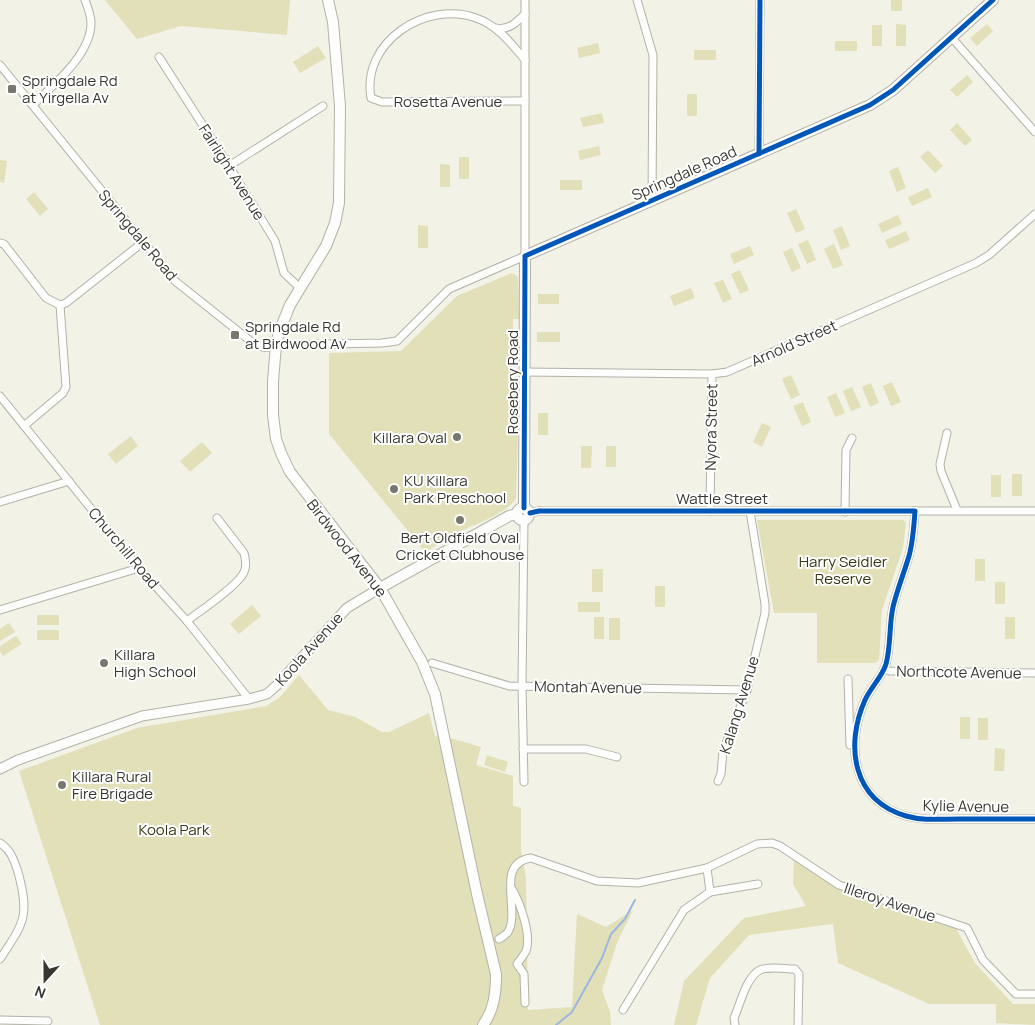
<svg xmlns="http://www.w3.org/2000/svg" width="1035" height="1025" viewBox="0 0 1035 1025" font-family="Manrope,sans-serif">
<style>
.green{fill:#e1e0b9}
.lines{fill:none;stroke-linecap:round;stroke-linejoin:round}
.stream{stroke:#9cb6df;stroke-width:2}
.minor-casing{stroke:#b2b2aa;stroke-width:9}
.tertiary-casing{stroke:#b2b2aa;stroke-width:11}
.secondary-casing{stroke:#b2b2aa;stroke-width:12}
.minor{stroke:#fdfdfb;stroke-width:7}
.tertiary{stroke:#fdfdfb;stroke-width:9}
.secondary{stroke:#fdfdfb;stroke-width:10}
.cycleway-casing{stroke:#fff;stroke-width:8}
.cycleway{stroke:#0057b8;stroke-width:5}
.poi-dot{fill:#787870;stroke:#fff;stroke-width:2}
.labels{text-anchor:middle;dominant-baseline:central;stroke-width:4;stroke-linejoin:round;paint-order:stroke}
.poi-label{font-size:15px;fill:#373730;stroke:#fff;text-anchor:start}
.street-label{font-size:15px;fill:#373730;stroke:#fff}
.park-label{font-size:15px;fill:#373512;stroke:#fff}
</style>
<rect width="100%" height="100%" fill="#f2f2e7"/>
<!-- green -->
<g class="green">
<path d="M105,0H290L287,35L181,26L137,39Z"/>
<rect x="891" y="0" width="11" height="11"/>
<path d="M896,24L906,25V46H896Z"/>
<path d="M987,24L993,31L977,46L970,38Z"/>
<rect x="872" y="25" width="10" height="21"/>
<rect x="835" y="41" width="22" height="10"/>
<path d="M598,43L600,53L579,58L577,48Z"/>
<path d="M318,46L326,58L300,73L293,62Z"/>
<rect x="694" y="50" width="22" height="10"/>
<path d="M967,75L973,82L957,97L950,90Z"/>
<rect x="687" y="94" width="10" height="22"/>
<path d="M602,113L604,123L583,127L580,118Z"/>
<path d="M957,123L972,140L965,146L950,130Z"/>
<path d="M599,146L601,155L580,160L578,151Z"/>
<path d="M928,150L943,166L935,173L920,157Z"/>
<rect x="459" y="157" width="10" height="22"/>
<path d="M0,160L7,161L4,183L0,182Z"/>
<path d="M440,164L450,165V187H440Z"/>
<path d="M898,167L906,188L897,192L889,171Z"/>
<rect x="560" y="180" width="22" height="10"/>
<path d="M928,188L932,197L912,206L908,197Z"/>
<path d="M34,192L48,209L40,216L26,199Z"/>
<path d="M796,209L805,229L796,233L787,213Z"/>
<path d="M898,215L902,224L882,233L878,224Z"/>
<path d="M418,225L428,226V248H418Z"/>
<path d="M842,226L850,246L841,250L833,230Z"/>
<path d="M906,231L910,240L889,249L885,240Z"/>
<path d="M808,240L816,260L807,264L798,244Z"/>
<path d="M834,244L843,265L833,269L824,249Z"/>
<path d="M750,246L754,255L734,264L730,254Z"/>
<path d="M792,248L801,268L792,272L783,252Z"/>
<path d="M740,270L749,290L740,294L731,274Z"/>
<path d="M512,273L518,277L519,319H513L512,430H518L516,498C507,514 475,524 459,532C447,538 436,546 425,552L329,434V353L401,351L457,296Z"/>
<path d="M723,280L732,299L723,303L714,283Z"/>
<path d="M691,288L695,298L674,306L670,296Z"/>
<rect x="538" y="294" width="21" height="10"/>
<rect x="537" y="332" width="23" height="10"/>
<path d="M791,375L800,395L791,399L782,379Z"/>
<path d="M892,382L901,402L891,406L883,386Z"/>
<path d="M871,383L879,403L870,407L862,387Z"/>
<path d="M852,387L861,407L851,411L843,391Z"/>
<path d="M836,393L845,413L835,417L827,397Z"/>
<path d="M803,402L811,422L802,426L793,406Z"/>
<rect x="538" y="413" width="10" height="22"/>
<path d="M762,423L771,427L762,447L753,442Z"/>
<path d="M131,436L138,446L116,464L108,454Z"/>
<path d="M202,442L212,453L190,472L180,461Z"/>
<path d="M581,446H592L591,468H581Z"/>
<rect x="606" y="446" width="10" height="21"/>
<rect x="1012" y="474" width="10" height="22"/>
<rect x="991" y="475" width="10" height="22"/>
<path d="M757,520H903L906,523L903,548L882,610L879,660L875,663H817V613H774Z"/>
<rect x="975" y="559" width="10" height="22"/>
<rect x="592" y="569" width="11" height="23"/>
<rect x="995" y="582" width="10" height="22"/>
<rect x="655" y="586" width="10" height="21"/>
<rect x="578" y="602" width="22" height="10"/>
<path d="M252,605L261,616L239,634L230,624Z"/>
<rect x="37" y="615" width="22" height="10"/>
<rect x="594" y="617" width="10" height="22"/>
<rect x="1005" y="617" width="10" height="22"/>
<rect x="609" y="618" width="11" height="22"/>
<path d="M9,623L15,632L0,641V629Z"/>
<rect x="37" y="630" width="22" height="10"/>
<path d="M16,636L22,644L3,656L0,651V646Z"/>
<path d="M299,675L328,710L355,717L382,732H389L429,713L435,736L454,739L481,747L476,765L513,776V806L521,808V851L526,878L528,1010L572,1007L577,914L606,927L633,910L617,943L602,990L610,1012L611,1025H100L19,771L137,728L266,706L280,697Z"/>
<rect x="960" y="717" width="10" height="22"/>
<rect x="978" y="718" width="10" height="22"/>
<path d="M995,748L1005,749L1004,771H994Z"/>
<path d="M487,755L508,762L505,772L484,765Z"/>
<path d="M794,856L831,885L859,896L953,923L975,963L1013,1004H1035V1025L996,1023V1004H929L838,963L833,924L749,935L710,978L696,1025H674L684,981L744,918L806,906L793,884Z"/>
</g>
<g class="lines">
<!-- stream -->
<path class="stream" d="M556,1025L572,1012L602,958L611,934L625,919L635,900"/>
<!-- minor casing -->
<g class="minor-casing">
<g id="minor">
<path d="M637,0L653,55L652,201"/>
<path d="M496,28C508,31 517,22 525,14"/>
<path d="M952,38L1035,132"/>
<path d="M159,57L229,166L275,241L284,273L300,288"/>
<path d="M0,65L175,281L253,343C262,348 267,349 276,345L382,343L397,341L449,289L525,256V0"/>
<path d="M525,101L382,102L371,98C361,42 426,0 476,18C497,25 511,43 525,60"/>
<path d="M33,105C53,85 91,55 91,23C91,15 88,8 85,0"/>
<path d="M759,154L760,0"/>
<path d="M229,166L323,106"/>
<path d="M0,243L4,244L46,298L60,305L66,303L142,243"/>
<path d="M524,372L712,374L727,372L976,263L989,255L1035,214"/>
<path d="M0,396L139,568L187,621L249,699"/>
<path d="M24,426L63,393L66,387L60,305"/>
<path d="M947,433L940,464L941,471L957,510"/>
<path d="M0,502L69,481"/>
<path d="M710,511L712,374"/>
<path d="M915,511C914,526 913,542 909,556C904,573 897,590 893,607C889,625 891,646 886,664C882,677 871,687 865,700C845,745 852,800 906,816C923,821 941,819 959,819C984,819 1010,819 1035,819"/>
<path d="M845,512L846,450L852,438"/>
<path d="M530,513L539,511H1035"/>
<path d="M524,520L522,686L524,782"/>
<path d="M0,610L139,568"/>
<path d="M187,621C200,611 239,585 244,572C247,566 246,560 244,553L217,518"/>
<path d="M432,663L509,686L747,690"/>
<path d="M884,669L890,671L1035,673"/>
<path d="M848,679L850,745"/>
<path d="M523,749H586L617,757"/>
<path d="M718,781L721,774L723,751L747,690L765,613V604L750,511"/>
<path d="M0,843C11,850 14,860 18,872C30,916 24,923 0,959"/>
<path d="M512,889C520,903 532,935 526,951C524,955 520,960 517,964L524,974L525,1003"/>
<path d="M710,892L758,884"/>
<path d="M499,939C502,937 506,935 508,932C521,911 494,863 531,858L597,881L638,883L707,868L757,844L772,843L780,846L839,885L967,928L983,960L1016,994H1035"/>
<path d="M623,1010L684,910L710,892L707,868"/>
<path d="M0,1020L48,1021"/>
<path d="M735,1025L734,1018C740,1005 746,977 760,970C770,966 784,969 795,969L799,974L798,1025"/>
</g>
</g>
<!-- tertiary casing -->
<g class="tertiary-casing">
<path id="tertiary" d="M0,769L18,760L142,716L249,699L267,694L277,685L347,608L380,588"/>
</g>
<!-- secondary casing -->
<g class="secondary-casing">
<g id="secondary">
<path d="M328,0L333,22L340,106L339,203L335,223L326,246L290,305L279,332L276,345L273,381V415L276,439L281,453L290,472L380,588L422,662L435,694L477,894L496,974C496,993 494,1010 483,1025"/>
<circle cx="523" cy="514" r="6"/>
<path d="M524,508L525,256L870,105L893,90L993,0"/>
<path d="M380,588L509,516L517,514"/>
</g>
</g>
<!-- minor -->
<use href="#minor" class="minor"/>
<!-- tertiary -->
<use href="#tertiary" class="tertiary"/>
<!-- secondary -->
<use href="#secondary" class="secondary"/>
<!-- cycleway casing -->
<g class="cycleway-casing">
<g id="cycleway">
<path d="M759,154L760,0"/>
<path d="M524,508L525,256L870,105L893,90L993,0"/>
<path d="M530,513L539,511H915C914,526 913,542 909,556C904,573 897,590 893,607C889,625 891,646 886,664C882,677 871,687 865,700C845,745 852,800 906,816C923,821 941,819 959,819C984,819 1010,819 1035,819"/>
</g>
</g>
<!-- cycleway -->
<use href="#cycleway" class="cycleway"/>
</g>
<!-- markers -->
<g class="poi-dot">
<rect x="7" y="84" width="10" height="10" rx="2.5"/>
<rect x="230" y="330" width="10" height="10" rx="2.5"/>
<circle cx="457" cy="437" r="5"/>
<circle cx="394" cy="489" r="5"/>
<circle cx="460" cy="520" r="5"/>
<circle cx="104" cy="663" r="5"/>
<circle cx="62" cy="785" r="5"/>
</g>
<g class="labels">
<!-- poi labels -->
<g class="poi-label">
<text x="22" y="80">Springdale Rd<tspan x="22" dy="17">at Yirgella Av</tspan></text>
<text x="245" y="326">Springdale Rd<tspan x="245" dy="17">at Birdwood Av</tspan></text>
<text x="447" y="437" text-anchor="end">Killara Oval</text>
<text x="404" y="480">KU Killara<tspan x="404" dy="17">Park Preschool</tspan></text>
<text x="460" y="537" text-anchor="middle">Bert Oldfield Oval<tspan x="460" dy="17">Cricket Clubhouse</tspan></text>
<text x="114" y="654">Killara<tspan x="114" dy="17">High School</tspan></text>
<text x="72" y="776">Killara Rural<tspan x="72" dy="17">Fire Brigade</tspan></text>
</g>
<!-- street labels -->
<g class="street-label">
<text x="448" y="101">Rosetta Avenue</text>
<text transform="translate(232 172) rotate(58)">Fairlight Avenue</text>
<text transform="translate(684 173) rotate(-24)">Springdale Road</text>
<text transform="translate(138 235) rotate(50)">Springdale Road</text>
<text transform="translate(794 343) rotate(-24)">Arnold Street</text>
<text transform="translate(512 382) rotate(-90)">Rosebery Road</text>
<text transform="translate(711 427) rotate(-89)">Nyora Street</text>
<text x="722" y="498">Wattle Street</text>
<text transform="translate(124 548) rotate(50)">Churchill Road</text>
<text transform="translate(347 548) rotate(52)">Birdwood Avenue</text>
<text transform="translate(309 649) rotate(-48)">Koola Avenue</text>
<text transform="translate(959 672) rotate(1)">Northcote Avenue</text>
<text transform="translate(588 687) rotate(1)">Montah Avenue</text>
<text transform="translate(739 705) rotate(-73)">Kalang Avenue</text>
<text transform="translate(966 806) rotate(1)">Kylie Avenue</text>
<text transform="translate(890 902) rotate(18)">Illeroy Avenue</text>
</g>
<!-- park labels -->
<g class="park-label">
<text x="843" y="561">Harry Seidler<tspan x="843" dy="17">Reserve</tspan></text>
<text x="174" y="829">Koola Park</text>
</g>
</g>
<!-- north arrow -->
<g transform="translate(45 980) rotate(201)" stroke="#ffffff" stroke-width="4" paint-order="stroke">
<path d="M0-4L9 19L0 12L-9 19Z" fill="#373730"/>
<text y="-8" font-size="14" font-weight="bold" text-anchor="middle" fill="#373730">N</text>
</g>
</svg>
